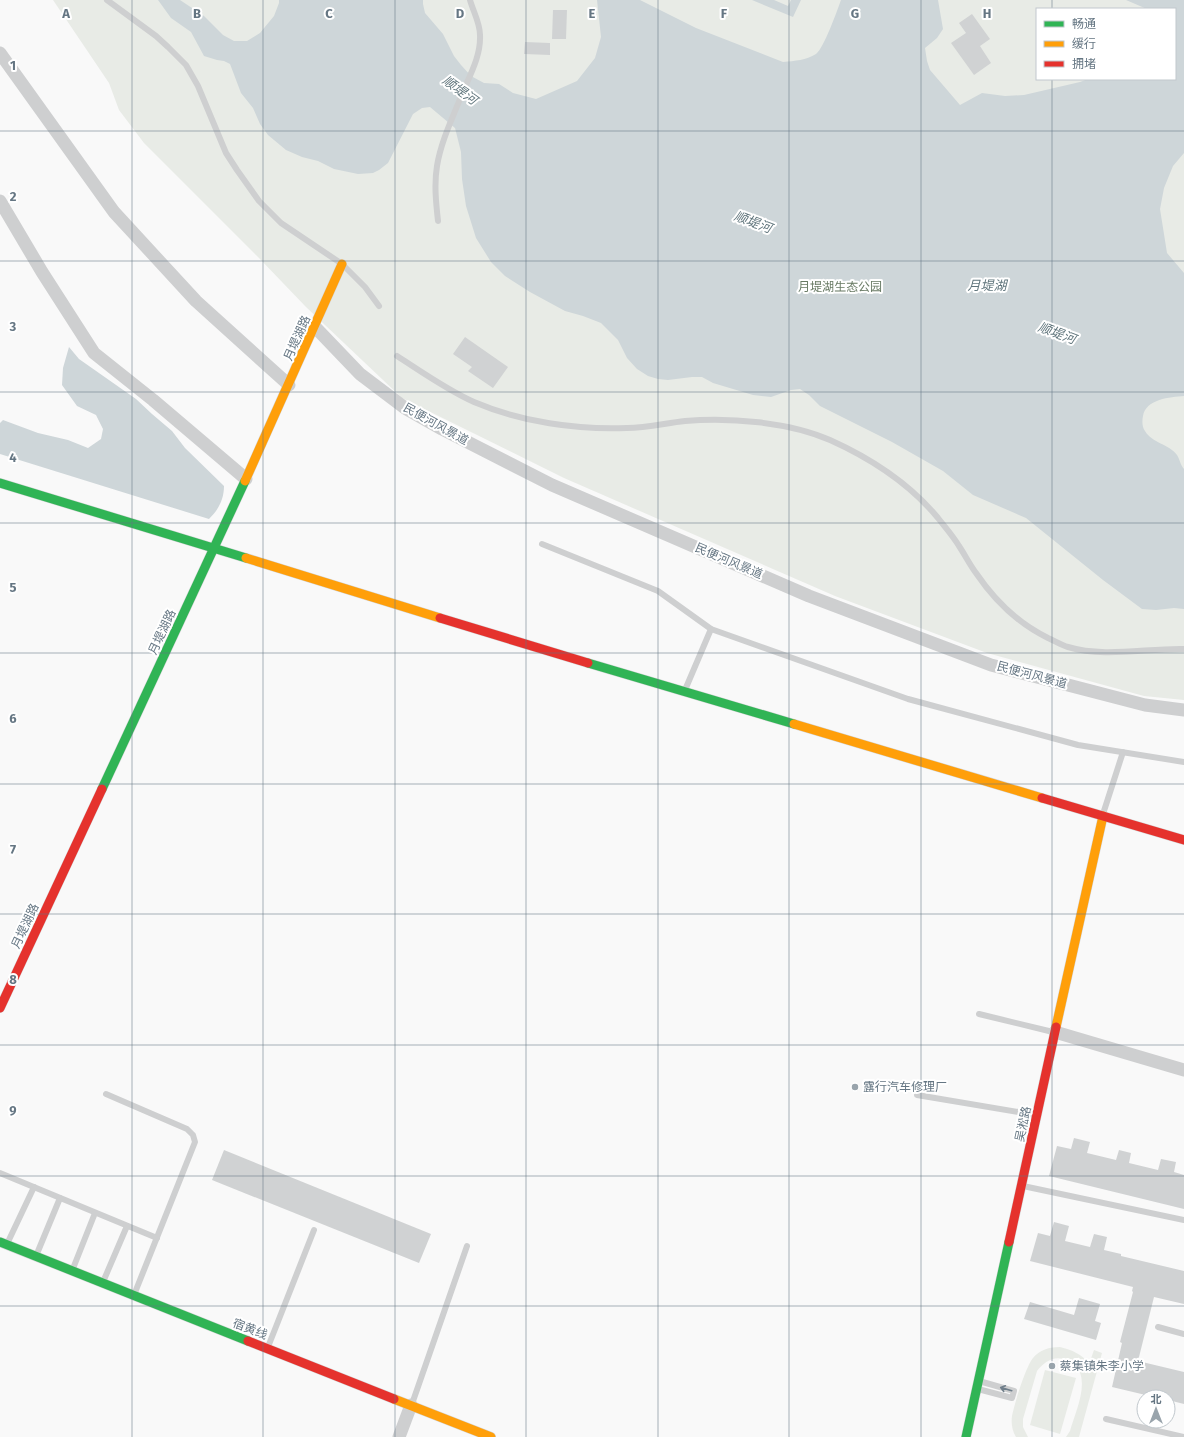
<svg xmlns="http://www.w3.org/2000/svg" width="1184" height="1437" viewBox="0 0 1184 1437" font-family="'Fira Sans','Noto Sans SC',sans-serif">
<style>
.green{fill:#e8ebe6;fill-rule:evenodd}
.water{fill:#ced6d9}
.building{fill:#d0d2d3}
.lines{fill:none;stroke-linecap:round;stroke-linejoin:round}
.fast-casing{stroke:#d5d6d7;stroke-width:10}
.slow-casing{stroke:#d5d6d7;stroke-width:10}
.jam-casing{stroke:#d5d6d7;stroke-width:10}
.lane{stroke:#cecfd0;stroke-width:6}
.street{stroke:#cecfd0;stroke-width:13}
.fast{stroke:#30b455;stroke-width:9}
.slow{stroke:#ff9f0a;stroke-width:9}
.jam{stroke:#e5322d;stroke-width:9}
.oneway{stroke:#707f8b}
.grid{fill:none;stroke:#657683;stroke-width:1;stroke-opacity:0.55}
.poi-dot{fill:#99a4ac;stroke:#fff;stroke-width:1.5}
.labels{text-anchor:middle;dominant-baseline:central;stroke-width:4;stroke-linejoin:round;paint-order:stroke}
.park-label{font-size:12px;fill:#687a64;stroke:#fff}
.street-label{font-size:12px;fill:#657683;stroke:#fff}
.poi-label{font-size:12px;fill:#657683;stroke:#fff;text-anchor:start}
.water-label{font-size:13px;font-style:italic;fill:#60757c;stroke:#fff}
.grid-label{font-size:13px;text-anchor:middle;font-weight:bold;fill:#657683;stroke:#fff;stroke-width:4;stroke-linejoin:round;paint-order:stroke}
</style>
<rect width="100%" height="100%" fill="#f9f9f9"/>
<!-- green -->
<g class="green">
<path d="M53,0H1184V700L1144,696L987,653L835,596L564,478L402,398L306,307L259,258L144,143L119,110L109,83ZM1037,9H1175V79H1037Z"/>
<path d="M1060,1347C1072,1350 1082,1354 1089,1364L1094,1350L1102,1353L1079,1437H1066L1070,1431C1076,1409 1097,1368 1063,1359C1053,1356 1043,1363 1037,1371L1023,1419V1427L1028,1437H1016C1012,1431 1011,1423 1012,1416C1014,1405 1026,1366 1033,1358C1039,1350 1050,1347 1060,1347Z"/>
<path d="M1045,1370L1076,1378L1060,1434L1030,1425Z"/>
</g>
<!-- water -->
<g class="water">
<path d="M158,0H180L204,16L223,35L234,41H247L260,33L274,16L279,3V0H423V4L425,13L443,34L454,56L461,65L471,76L484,83L499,84L513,93L536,99L577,81L595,58L601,37L597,0H640L696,28L783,62C795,61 806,60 816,54C824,48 837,11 841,0H938L943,29L937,38L925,48L927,61L930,70L960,105L982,93L1005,96L1024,95L1080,82L1088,79H1175V9H1147L1126,0H1184V153L1173,166L1164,188L1160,209L1167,253L1184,273V396C1170,397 1146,399 1143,416C1142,421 1142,427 1145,431C1152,443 1169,444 1177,455C1180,460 1180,464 1184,469V609L1174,608L1156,610L1142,609L1103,580L1026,518L973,495L943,471L892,442L820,406L809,395L800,389L791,390L771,397L753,395L713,383L702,377H692L668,380L658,379L648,376L637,369L627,358L618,340L601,323L583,316L565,311L530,292L505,276L491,262L476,238L466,206L462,179L461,152L455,128L430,107L422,108L413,114L388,163L379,170L373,173L358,174L334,169L318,161L302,157L286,150L268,135L260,124L253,108L241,93L230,64L224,61L217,60L204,56L191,32L171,18Z"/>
<path d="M752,0H774L788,6L791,0H801L793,17Z"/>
<path d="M69,347L79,359L136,399L152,414L172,431L185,448L224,486C224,500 218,510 209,519L0,454V423L3,420L38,433L68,440L88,448L101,439L103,429L96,415L77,406L62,385L63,368Z"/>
</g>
<!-- building -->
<g class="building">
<path d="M553,10H567L566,39H552Z"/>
<path d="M972,14L990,39L980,46L991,63L974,75L951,43L966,33L959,23Z"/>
<path d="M525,42L550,43V55L524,54Z"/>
<path d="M465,337L508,367L493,388L468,371L472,367L453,354Z"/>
<path d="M1074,1138L1090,1142L1087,1153L1116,1160L1119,1150L1131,1153L1129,1163L1158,1170L1161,1159L1176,1162L1174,1172L1184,1175V1209L1049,1176L1057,1146L1071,1149Z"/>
<path d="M224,1150L431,1234L419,1263L212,1180Z"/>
<path d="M1054,1222L1069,1226L1065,1241L1090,1247L1094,1234L1107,1237L1104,1250L1121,1254V1256L1184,1271V1304L1154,1297L1138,1361L1184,1372V1404L1168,1400V1397H1154L1112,1387L1122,1343L1120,1342L1133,1292L1132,1291L1133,1287L1030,1261L1038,1233L1050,1236Z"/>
<path d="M1079,1298L1100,1304L1095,1321L1101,1323L1096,1340L1024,1319L1030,1302L1074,1315Z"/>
</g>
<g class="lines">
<!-- fast casing -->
<g class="fast-casing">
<g id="fast">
<path d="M0,483L246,558"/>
<path d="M588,663L794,724"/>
<path d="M102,789L245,481"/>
<path d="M0,1242L248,1341"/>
<path d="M966,1437L1009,1242"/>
</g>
</g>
<!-- slow casing -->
<g class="slow-casing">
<g id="slow">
<path d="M245,481L342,264"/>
<path d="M246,558L440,618"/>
<path d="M794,724L1042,798"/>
<path d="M1056,1027L1103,816"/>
<path d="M394,1399L491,1437"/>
</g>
</g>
<!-- jam casing -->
<g class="jam-casing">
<g id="jam">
<path d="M440,618L588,663"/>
<path d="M1042,798L1184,840"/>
<path d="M0,1008L102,789"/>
<path d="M1009,1242L1056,1027"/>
<path d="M248,1341L394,1399"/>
</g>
</g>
<!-- lane -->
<g class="lane">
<path d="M107,0L156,36L168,47L186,65L198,86L226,153L237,170L259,201L281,223L342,264L365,287L379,306"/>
<path d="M438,221C436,203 434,184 437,166C441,141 453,117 462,94C470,75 481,56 480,35C480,23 473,11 470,0"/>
<path d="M397,356C422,372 447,390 474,402C521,422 577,430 627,428C647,428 666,423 685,421C729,417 789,422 830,440C870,458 910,484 938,518C945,527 953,536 959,546C965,555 970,565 976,573C995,601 1017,623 1048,638C1055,641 1061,645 1068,647C1104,658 1147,648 1184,649"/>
<path d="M542,544L658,591L711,629L908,699L1078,745L1184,762"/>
<path d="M685,690L711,629"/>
<path d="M1103,814L1123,752"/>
<path d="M979,1014L1053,1032"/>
<path d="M106,1094L187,1129L193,1135L195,1142L134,1295"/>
<path d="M917,1095L1036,1115"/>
<path d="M0,1173L157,1238"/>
<path d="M1023,1186L1184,1220"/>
<path d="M7,1244L34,1187"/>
<path d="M36,1256L60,1198"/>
<path d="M72,1271L95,1213"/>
<path d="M103,1282L127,1226"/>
<path d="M1158,1327L1184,1334"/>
<path d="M268,1347L314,1230"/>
<path d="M978,1389L1012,1398L1014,1391L979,1381"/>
<path d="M412,1404L467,1246"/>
<path d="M1106,1419L1184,1437"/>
</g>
<!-- street -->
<g class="street">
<path d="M0,53L114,212L196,301L289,385"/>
<path d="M0,201L42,272L94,353L153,400L246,479"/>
<path d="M315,327L360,374L405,408L442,429L552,485L809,596L991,665L1145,705L1184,710"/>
<path d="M1055,1032L1184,1070"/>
<path d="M399,1437L411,1405"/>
</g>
<!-- fast -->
<use href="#fast" class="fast"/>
<!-- slow -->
<use href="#slow" class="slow"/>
<!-- jam -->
<use href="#jam" class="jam"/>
</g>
<!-- one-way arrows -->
<defs><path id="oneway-shaft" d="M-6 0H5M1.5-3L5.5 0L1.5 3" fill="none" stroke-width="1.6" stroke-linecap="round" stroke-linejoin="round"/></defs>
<use class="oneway" href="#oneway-shaft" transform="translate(1006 1389) rotate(-164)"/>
<!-- grid -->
<path class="grid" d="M132,0V1437M263,0V1437M395,0V1437M526,0V1437M658,0V1437M789,0V1437M921,0V1437M1052,0V9M1052,79V1437M0,131H1184M0,261H1184M0,392H1184M0,523H1184M0,653H1184M0,784H1184M0,914H1184M0,1045H1184M0,1176H1184M0,1306H1184"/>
<!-- markers -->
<g class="poi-dot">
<circle cx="855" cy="1087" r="4"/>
<circle cx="1052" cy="1366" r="4"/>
</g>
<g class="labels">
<!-- park labels -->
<g class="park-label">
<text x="840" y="287">月堤湖生态公园</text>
</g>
<!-- street labels -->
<g class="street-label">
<text transform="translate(297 338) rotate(-66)">月堤湖路</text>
<text transform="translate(436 424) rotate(29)">民便河风景道</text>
<text transform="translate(729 561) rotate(23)">民便河风景道</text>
<text transform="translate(162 632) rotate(-65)">月堤湖路</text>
<text transform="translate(1032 675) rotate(15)">民便河风景道</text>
<text transform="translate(25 926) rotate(-65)">月堤湖路</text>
<text transform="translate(1023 1124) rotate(-78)">吴淞路</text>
<text transform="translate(250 1329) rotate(21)">宿黄线</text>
</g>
<!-- poi labels -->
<g class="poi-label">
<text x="863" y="1087">露行汽车修理厂</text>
<text x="1060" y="1366">蔡集镇朱李小学</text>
</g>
<!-- water labels -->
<g class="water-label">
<text transform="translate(460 90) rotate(36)">顺堤河</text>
<text transform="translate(753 222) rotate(20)">顺堤河</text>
<text x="987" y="285">月堤湖</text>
<text transform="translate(1057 333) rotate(20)">顺堤河</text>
</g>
</g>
<g class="grid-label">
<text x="66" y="18">A</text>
<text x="197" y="18">B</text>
<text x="329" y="18">C</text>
<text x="460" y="18">D</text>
<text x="592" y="18">E</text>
<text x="724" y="18">F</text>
<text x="855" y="18">G</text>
<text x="987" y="18">H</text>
<text x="13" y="70">1</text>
<text x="13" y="201">2</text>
<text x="13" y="331">3</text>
<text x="13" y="462">4</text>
<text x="13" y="592">5</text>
<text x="13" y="723">6</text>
<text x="13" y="854">7</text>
<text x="13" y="984">8</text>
<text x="13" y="1115">9</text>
</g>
<!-- legend -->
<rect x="1036" y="8" width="140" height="72" fill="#ffffff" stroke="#c1c8cd"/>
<rect x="1044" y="21" width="20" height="6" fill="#30b455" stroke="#c1c8cd"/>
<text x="1072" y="28" font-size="12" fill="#657683">畅通</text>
<rect x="1044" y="41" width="20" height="6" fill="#ff9f0a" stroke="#c1c8cd"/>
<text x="1072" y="48" font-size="12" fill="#657683">缓行</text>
<rect x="1044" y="61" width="20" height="6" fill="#e5322d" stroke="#c1c8cd"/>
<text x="1072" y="68" font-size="12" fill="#657683">拥堵</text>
<!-- north arrow -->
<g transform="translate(1156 1409)"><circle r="19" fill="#ffffff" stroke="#c1c8cd"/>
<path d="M0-3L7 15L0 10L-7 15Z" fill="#99a4ac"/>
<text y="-6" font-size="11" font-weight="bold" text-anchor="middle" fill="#657683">北</text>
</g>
</svg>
